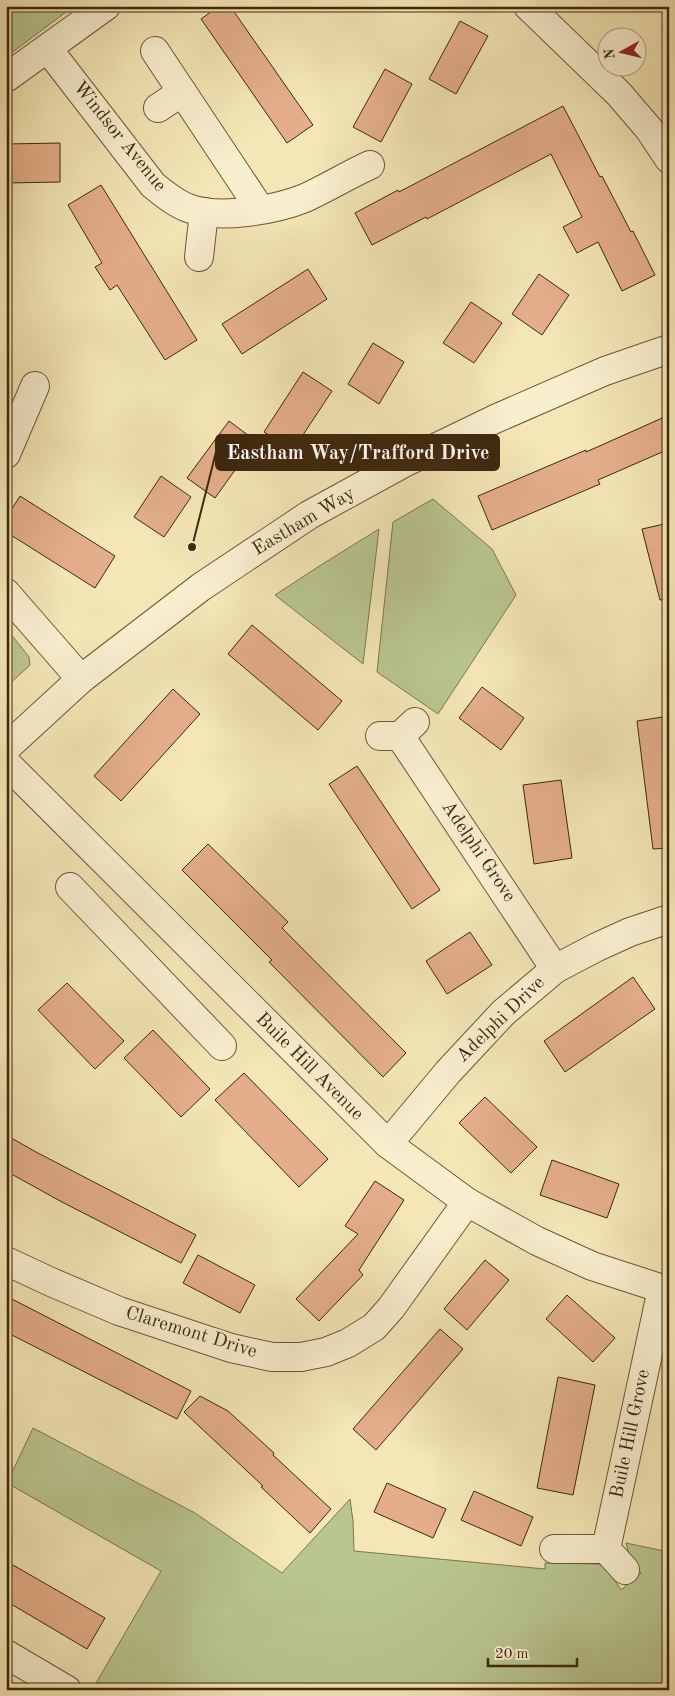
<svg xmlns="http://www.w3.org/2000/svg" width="675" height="1696" viewBox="0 0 675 1696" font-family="'Old Standard TT',serif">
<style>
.green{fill:#b9c68f;stroke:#7c774e}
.building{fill:#e3ae89;stroke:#3f280d}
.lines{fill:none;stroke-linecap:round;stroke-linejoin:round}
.minor-casing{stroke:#6c5837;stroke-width:30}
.minor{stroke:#f8efcf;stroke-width:28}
.labels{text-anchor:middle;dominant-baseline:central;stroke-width:5;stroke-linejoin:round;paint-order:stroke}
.street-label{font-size:19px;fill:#3f280d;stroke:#f8efcf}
.leader{fill:none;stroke:#3f280d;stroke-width:2}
.callout-dot{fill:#3f280d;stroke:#f8efcf;stroke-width:2}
.callout{fill:#3f280d;stroke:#3f280d;stroke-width:2}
.callout-label{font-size:20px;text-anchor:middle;font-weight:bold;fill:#fff}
</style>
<rect width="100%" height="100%" fill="#f4e6b5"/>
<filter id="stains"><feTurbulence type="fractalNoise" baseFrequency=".004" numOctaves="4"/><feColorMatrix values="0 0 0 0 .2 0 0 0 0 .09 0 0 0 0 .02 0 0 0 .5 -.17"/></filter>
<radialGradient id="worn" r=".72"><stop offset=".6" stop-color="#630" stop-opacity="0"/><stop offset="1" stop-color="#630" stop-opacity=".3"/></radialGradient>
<!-- green -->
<g class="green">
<path d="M6,6H74L6,57Z"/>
<path d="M433,499L492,549L516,595L438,714L377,672L393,522Z"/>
<path d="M379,529L363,664L275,595L321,565Z"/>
<path d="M6,628L29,657L30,665L6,687Z"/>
<path d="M33,1428L195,1513L282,1573L350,1499L353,1521L354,1551L545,1569V1563L599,1564L608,1570L621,1590L641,1573L630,1559L626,1543L669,1552V1690H102L95,1685L161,1571L7,1483Z"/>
</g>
<!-- building -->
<g class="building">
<path d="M219,6H230L313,125L287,143L201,19Z"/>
<path d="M460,21L488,36L456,94L429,79Z"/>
<path d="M385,69L412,84L381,142L353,127Z"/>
<path d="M563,106L600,177L602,176L631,232L633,231L655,275L622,291L598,242L577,253L563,227L582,217L551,154L427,219L426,217L372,245L355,213L398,190L399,192Z"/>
<path d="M60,143V182L6,183V144Z"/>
<path d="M101,185L197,340L165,360L117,285L110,290L95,267L102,263L68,205Z"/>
<path d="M308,269L327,299L242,354L222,324Z"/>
<path d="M539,274L569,295L542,335L512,314Z"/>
<path d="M471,302L502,323L474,363L443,343Z"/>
<path d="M373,343L404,362L379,404L348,384Z"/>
<path d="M303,372L332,391L293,450L264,432Z"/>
<path d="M669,415V449L598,480L600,484L492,530L478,496L586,450V452Z"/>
<path d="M229,421L256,441L215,498L187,478Z"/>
<path d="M161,476L191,497L164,537L134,517Z"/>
<path d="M20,496L115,556L95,588L6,532V518Z"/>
<path d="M669,523V599L660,600L642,529Z"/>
<path d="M252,625L342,701L318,730L228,654Z"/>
<path d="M482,687L524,718L501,750L459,718Z"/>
<path d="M173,689L200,714L121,801L94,776Z"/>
<path d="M669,716V848L653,849L637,721Z"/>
<path d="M357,766L440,890L412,909L329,784Z"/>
<path d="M561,780L572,858L534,864L523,785Z"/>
<path d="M208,844L288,922L282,928L406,1053L383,1077L269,962L272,960L182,870Z"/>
<path d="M470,932L492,965L447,994L426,961Z"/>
<path d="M633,977L655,1009L565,1072L544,1041Z"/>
<path d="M67,983L124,1041L95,1069L38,1010Z"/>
<path d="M153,1030L210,1089L181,1117L124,1058Z"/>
<path d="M244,1073L328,1159L299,1187L215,1100Z"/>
<path d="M485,1097L537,1147L511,1173L459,1123Z"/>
<path d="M6,1135L36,1152L196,1235L181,1263L60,1201L6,1171Z"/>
<path d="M552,1160L619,1184L607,1218L540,1195Z"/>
<path d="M375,1181L404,1200L359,1270L363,1275L319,1321L296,1299L358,1234L345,1226Z"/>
<path d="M198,1255L255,1285L240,1313L183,1283Z"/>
<path d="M485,1260L509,1280L467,1330L444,1309Z"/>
<path d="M567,1295L615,1338L593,1362L546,1319Z"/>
<path d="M6,1296L191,1391L177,1419L6,1332Z"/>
<path d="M440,1329L463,1349L376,1450L353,1429Z"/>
<path d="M558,1377L595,1385L573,1495L537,1488Z"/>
<path d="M200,1396L228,1411L274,1453L273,1455L331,1509L310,1533L261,1487L263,1486L184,1412Z"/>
<path d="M387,1483L446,1509L433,1538L374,1512Z"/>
<path d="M474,1491L533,1517L521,1546L461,1520Z"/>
<path d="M6,1561L105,1618L87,1649L6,1601Z"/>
</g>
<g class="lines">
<!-- minor casing -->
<g class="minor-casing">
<g id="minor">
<path d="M528,6L619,94L649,129L669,159"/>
<path d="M48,49L153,185C164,194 175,203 188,208C219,220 275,210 305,198C327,188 348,175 370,165"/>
<path d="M155,51L260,209"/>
<path d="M6,78L106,6"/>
<path d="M158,108L182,92"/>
<path d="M199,257L204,212"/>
<path d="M6,454L35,386"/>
<path d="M6,593L81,679"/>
<path d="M380,736H400L415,722"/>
<path d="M400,736L555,969"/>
<path d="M6,748L81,679L201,587L309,515L402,464L495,419L605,371L669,349"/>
<path d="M6,763L388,1144L467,1202L537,1241L592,1266L669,1291"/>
<path d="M70,887L222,1046"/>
<path d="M388,1144L448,1072L503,1013L555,969L597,947L630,932L669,919"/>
<path d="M6,1261L51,1282L119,1311L231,1348L272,1357H301L326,1352L348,1343L374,1327L391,1308L467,1202"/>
<path d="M554,1549H606L625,1570"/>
<path d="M606,1549L662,1289"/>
<path d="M6,1654L67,1690"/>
</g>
</g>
<!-- minor -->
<use href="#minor" class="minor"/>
</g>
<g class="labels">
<!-- street labels -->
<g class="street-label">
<text transform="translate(119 137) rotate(51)">Windsor Avenue</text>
<text transform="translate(304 522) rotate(-31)">Eastham Way</text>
<text transform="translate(478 852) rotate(56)">Adelphi Grove</text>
<text transform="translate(501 1020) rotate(-44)">Adelphi Drive</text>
<text transform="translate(309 1067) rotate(45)">Buile Hill Avenue</text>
<text transform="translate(191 1333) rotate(17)">Claremont Drive</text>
<text transform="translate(631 1434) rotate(-78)">Buile Hill Grove</text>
</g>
</g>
<!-- callouts -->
<path class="leader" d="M192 547L216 452"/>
<circle class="callout-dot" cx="192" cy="547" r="5"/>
<rect class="callout" x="216" y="435" width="283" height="35" rx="5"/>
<g class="callout-label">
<text x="358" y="459">Eastham Way/Trafford Drive</text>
</g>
<!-- margin -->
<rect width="675" height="1696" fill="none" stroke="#f4e6b5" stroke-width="25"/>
<rect x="8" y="8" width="660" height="1681" fill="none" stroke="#3f280d" stroke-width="2.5"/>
<rect x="12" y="12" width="650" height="1671" fill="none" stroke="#3f280d"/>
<!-- north arrow -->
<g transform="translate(622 52) rotate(262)"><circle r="24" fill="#f8efcf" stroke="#ae9f81"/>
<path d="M0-4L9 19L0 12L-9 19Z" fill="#8f2418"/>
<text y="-8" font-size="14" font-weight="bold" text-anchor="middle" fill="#3f280d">N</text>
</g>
<!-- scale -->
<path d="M488 1658v8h89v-8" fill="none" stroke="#3f280d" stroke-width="2.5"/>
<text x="495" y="1658" font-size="15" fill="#3f280d" stroke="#f8efcf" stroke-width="4" paint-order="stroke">20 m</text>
<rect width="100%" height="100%" filter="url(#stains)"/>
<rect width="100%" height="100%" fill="url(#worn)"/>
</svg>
